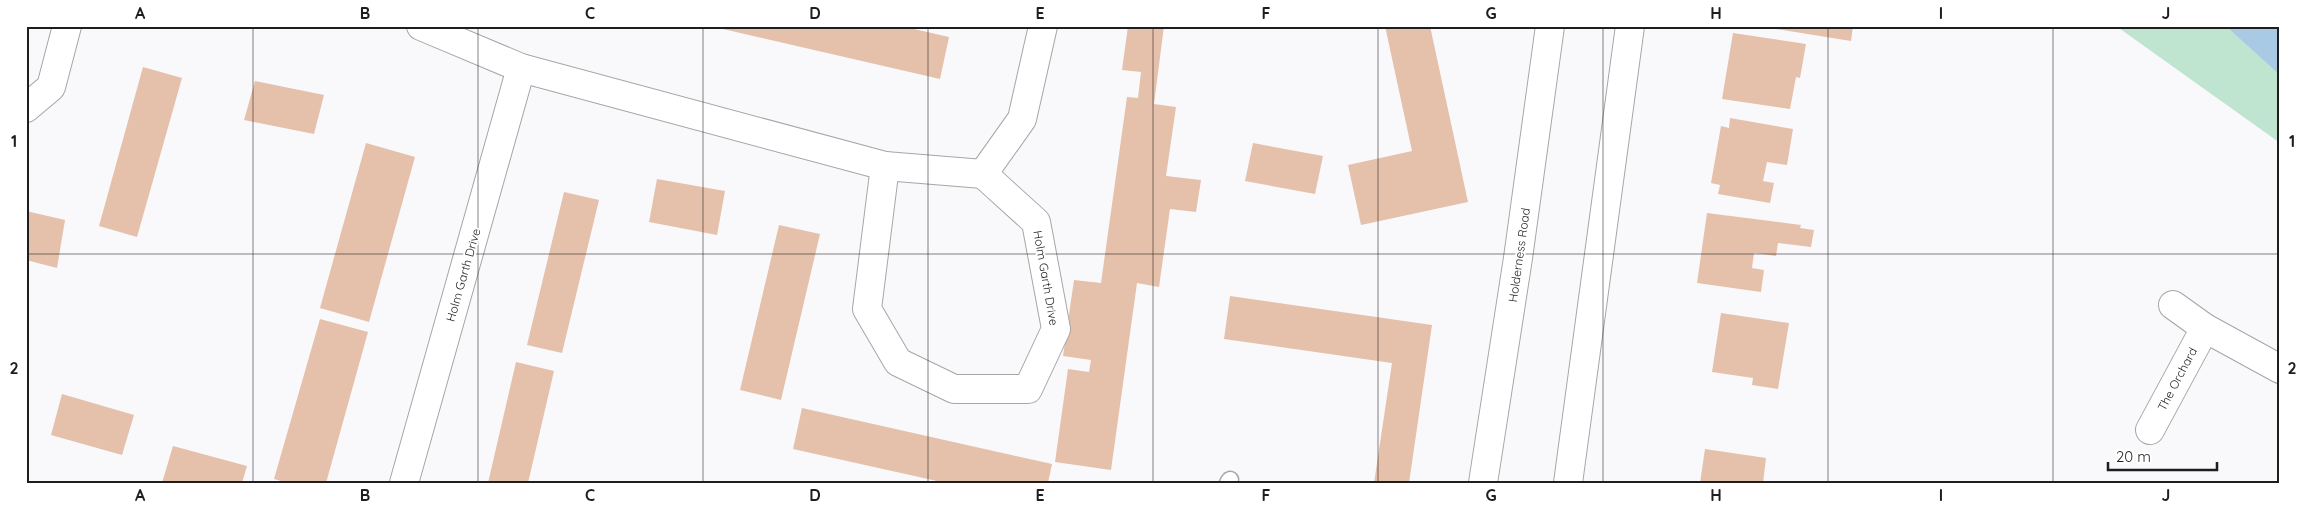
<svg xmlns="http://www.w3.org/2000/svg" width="2306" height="509" viewBox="0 0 2306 509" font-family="Quicksand,sans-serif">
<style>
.green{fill:#bfe5d1}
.water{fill:#a8cae4}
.building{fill:#e5c0aa}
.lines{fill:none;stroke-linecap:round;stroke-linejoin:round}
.lane-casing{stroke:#a6a6a9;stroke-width:19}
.street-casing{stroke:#a6a6a9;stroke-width:30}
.highway-casing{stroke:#a6a6a9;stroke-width:30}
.lane{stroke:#fff;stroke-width:16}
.street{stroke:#fff;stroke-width:28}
.highway{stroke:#fff;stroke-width:28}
.grid{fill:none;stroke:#1e1e1f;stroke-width:1;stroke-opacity:0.55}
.labels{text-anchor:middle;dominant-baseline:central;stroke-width:4;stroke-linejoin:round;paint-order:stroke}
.street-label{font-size:12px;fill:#1e1e1f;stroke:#fff}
.neatline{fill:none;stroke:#1e1e1f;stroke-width:2}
.grid-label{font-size:16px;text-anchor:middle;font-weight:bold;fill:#1e1e1f}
</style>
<rect width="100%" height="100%" fill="#f9f9fc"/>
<!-- green -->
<path class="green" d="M2116,26H2280V143Z"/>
<!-- water -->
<path class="water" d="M2226,26H2280V75Z"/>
<!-- building -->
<g class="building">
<path d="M710,26H901L949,37L940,79Z"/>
<path d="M1128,26H1164L1154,104L1176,107L1166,176L1201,180L1196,212L1170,209L1159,287L1137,283L1111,470L1055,462L1068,369L1089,372L1091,360L1063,356L1074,280L1101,283L1127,97L1138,98L1141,72L1122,70Z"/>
<path d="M1385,26H1430L1468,202L1361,225L1348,165L1412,151Z"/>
<path d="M1757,26H1853L1851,41Z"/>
<path d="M1733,33L1806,44L1800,78L1796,77L1790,109L1722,99Z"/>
<path d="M143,67L182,78L137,237L99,226Z"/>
<path d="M255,81L324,95L314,134L244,120Z"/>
<path d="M1730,118L1793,129L1787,165L1767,162L1763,181L1774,183L1770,203L1718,194L1720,185L1711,183L1721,126L1729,128Z"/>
<path d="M366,143L415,157L369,322L320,308Z"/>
<path d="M1253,143L1323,156L1315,194L1245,181Z"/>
<path d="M657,179L725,191L717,235L649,222Z"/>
<path d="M564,192L599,200L562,353L527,345Z"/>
<path d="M26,211L65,220L57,268L26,260Z"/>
<path d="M1707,213L1801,225L1800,228L1814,230L1811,247L1778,243L1776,256L1754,253L1752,268L1764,270L1761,292L1697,283Z"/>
<path d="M779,225L820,234L781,400L740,390Z"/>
<path d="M1230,296L1432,325L1409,483H1374L1392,363L1224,339Z"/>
<path d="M1721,313L1789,323L1778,389L1752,385L1753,378L1712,372Z"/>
<path d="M320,319L368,332L326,483H288L274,479Z"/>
<path d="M516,362L554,371L528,483H488Z"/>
<path d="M62,394L134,415L122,455L51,435Z"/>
<path d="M802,408L1052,464L1048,483H946L793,449Z"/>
<path d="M173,446L247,466L242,483H162Z"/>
<path d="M1705,449L1766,458L1763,483H1700Z"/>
</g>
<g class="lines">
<!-- lane casing -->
<g class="lane-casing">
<path id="lane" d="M1228,483L1230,480"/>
</g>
<!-- street casing -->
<g class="street-casing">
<g id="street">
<path d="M421,26L521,68L885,166L983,174L1022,119L1043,26"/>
<path d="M26,108L51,87L67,26"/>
<path d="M885,166L867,309L898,362L954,389H1028L1056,329L1036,222L983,174"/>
<path d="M2205,328L2280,369"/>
<path d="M2150,430L2205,328L2173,305"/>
<path d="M404,483L521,68"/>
</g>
</g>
<!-- highway casing -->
<g class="highway-casing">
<g id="highway">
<path d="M1483,483L1518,258L1550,26"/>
<path d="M1568,483L1630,26"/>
</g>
</g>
<!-- lane -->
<use href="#lane" class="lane"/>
<!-- street -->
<use href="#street" class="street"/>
<!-- highway -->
<use href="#highway" class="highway"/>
</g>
<!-- grid -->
<path class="grid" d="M253,26V483M478,26V483M703,26V483M928,26V483M1153,26V483M1378,26V483M1603,26V483M1828,26V483M2053,26V483M26,254H2280"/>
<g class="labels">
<!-- street labels -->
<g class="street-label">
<text transform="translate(1519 255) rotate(-82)">Holderness Road</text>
<text transform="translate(463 275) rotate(-74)">Holm Garth Drive</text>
<text transform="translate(1046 278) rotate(80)">Holm Garth Drive</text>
<text transform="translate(2177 379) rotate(-62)">The Orchard</text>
</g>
</g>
<!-- border -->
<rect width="2306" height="509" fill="none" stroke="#ffffff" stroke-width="55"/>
<!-- scale -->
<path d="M2108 462v8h109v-8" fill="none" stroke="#1e1e1f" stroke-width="2.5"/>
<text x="2116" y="462" font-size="15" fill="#1e1e1f" stroke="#ffffff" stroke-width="4" paint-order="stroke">20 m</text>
<rect x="28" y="28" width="2250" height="454" class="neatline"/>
<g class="grid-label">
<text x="140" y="19">A</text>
<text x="365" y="19">B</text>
<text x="590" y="19">C</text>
<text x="815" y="19">D</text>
<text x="1040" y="19">E</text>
<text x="1266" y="19">F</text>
<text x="1491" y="19">G</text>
<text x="1716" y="19">H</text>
<text x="1941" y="19">I</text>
<text x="2166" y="19">J</text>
<text x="14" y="147">1</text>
<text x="2292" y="147">1</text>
<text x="14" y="374">2</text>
<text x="2292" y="374">2</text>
<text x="140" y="501">A</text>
<text x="365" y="501">B</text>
<text x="590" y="501">C</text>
<text x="815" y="501">D</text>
<text x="1040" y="501">E</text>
<text x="1266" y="501">F</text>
<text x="1491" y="501">G</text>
<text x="1716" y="501">H</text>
<text x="1941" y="501">I</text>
<text x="2166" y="501">J</text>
</g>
</svg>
